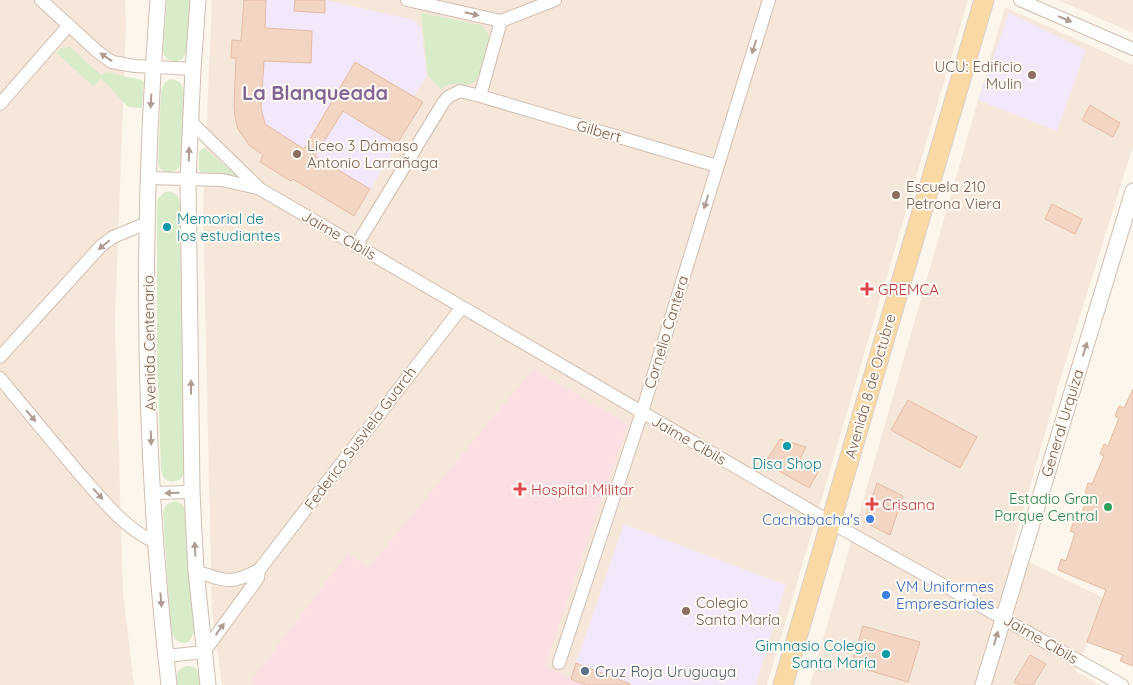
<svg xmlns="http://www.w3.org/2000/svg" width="1133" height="685" viewBox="0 0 1133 685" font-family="Quicksand,sans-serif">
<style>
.residential{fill:#f5e8da}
.education{fill:#f3e8fa}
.medical{fill:#fbdfe3}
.green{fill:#d8ecc9}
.building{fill:#f3d5c3;stroke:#e6bba3}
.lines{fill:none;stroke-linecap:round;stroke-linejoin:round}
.minor-casing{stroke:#d1beb0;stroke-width:14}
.tertiary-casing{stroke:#d1beb0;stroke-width:17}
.primary-casing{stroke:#dad1cd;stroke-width:21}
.minor{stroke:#fff;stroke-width:12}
.tertiary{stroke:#fff;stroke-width:15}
.primary{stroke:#fbd9a5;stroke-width:19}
.oneway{fill:#af9d94}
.education-dot{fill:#8d6e63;stroke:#fffaf3;stroke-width:2}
.culture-dot{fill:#0f9aa8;stroke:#fffaf3;stroke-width:2}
.health-dot{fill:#e0444e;stroke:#fffaf3;stroke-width:2}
.leisure-dot{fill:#2e9e5b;stroke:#fffaf3;stroke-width:2}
.shop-dot{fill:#3f7fe0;stroke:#fffaf3;stroke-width:2}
.service-dot{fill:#5c6f8a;stroke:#fffaf3;stroke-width:2}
.labels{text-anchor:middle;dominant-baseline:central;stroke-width:4;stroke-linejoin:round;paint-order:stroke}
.education-label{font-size:15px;fill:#785e54;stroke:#fffaf3;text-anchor:start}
.street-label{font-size:15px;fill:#7a5c4d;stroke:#fffaf3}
.culture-label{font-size:15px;fill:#0d838f;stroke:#fffaf3;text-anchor:start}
.health-label{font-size:15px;fill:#be3a42;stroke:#fffaf3;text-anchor:start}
.leisure-label{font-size:15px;fill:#27864d;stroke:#fffaf3;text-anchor:end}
.shop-label{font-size:15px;fill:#366cbe;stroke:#fffaf3;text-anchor:end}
.service-label{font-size:15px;fill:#4e5e75;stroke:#fffaf3;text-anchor:start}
.district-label{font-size:20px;font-weight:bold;fill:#846695;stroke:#fffaf3}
</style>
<rect width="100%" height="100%" fill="#fdf6ec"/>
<!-- residential -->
<g class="residential">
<path d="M0,0H125L126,25L115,322L123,593L134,685H0Z"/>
<path d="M212,0H968L767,685H222L212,611L203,214Z"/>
<path d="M1058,0H1133V33Z"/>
<path d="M1005,7L1133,65V146L1061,377L1011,553L1106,599L1076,671L1099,685H810Z"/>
</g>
<!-- education -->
<g class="education">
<path d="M244,0H325L414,20L421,27L427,76L414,97L423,102L354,216L293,179L291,181L260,162L263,155L249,145L238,129L235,117L234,106L236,58L232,40H241Z"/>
<path d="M1009,13L1086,50L1057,131L978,100Z"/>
<path d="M624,524L786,585L756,685H632L576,663Z"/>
</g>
<!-- medical -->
<path class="medical" d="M533,369L628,424L545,666L586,685H252L251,681L348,553L368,568Z"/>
<!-- green -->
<g class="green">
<path d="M167,0H191L186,53L182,59L176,62L167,59L163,52Z"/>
<path d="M421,13L481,25C485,29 489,33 489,38C489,46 480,78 474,82C464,89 453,78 441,90L428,75Z"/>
<path d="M70,47L101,75L106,72L142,80L144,82L142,108L128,107L101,78L93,86L57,53L61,48Z"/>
<path d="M171,79C178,80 182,83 184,90L181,165C175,173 169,174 160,169L158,163L161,91L165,82Z"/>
<path d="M204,148L231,171L253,185L201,173L199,170V151Z"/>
<path d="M165,192C182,190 180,205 180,217L184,472L181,479C171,484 163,482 161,470L157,361V202L159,197Z"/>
<path d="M175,501L182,504L186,510L195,631L189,642L183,643L177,641L171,633L163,513C164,505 168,503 175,501Z"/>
<path d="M186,666C199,665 200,674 201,685H177C176,675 176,670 186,666Z"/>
</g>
<!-- building -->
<g class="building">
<path d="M244,0H266L265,28L312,31L311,63L264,61L261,108L265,124L304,149L355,62L423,102L397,144L343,111L315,156L370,189L354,216L293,179L291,181L260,162L263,155L249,145L238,129L235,117L234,106L236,58H231L232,40L241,41Z"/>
<path d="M295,0H325V13L294,11Z"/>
<path d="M1090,105L1120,123L1113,137L1082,120Z"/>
<path d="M1052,204L1082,219L1075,234L1045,219Z"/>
<path d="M1133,389V666L1120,661L1123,655L1087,642L1106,590L1058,570L1061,559L1066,561L1075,533L1070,531L1074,521L1079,522L1088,494L1085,493L1088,483L1092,484L1104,456L1100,454L1104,444L1108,446L1119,418L1115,416L1119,406L1124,408Z"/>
<path d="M908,400L977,437L960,468L891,430Z"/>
<path d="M780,439L806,447L799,461L818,472L809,488L765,463Z"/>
<path d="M877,483L903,496L890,535L864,522Z"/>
<path d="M863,626L920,642L908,682L851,665Z"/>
<path d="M1030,655L1046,664L1033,685H1020L1014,682Z"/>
<path d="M576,663L630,684V685H586L571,679Z"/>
</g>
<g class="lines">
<!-- minor casing -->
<g class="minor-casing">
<g id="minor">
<path d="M41,0L98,52L112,62L135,66L193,69"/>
<path d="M407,0L501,21L555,0"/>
<path d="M1020,0L1133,49"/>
<path d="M480,96L717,166"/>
<path d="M0,104L69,25"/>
<path d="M191,122L260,189L830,522L1122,685"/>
<path d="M148,178L222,180L257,188"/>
<path d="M356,246L443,103L448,97L460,91L480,96L501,21"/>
<path d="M0,357L101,246L113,237L147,223"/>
<path d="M0,378C26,410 52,441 78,472C102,499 124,529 157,543"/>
<path d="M153,493L192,492"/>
<path d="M196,571C225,581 231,585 259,570L462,307"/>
<path d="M166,656L204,652L258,578L259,570"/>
<path d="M559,663L642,412L769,0"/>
</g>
</g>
<!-- tertiary casing -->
<g class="tertiary-casing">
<g id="tertiary">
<path d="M158,0C140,227 143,458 169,685"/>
<path d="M198,0L193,69L188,180L192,492L196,571L208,685"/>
<path d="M983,685L1133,191"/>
</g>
</g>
<!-- primary casing -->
<g class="primary-casing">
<path id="primary" d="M783,685L984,0"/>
</g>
<!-- minor -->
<use href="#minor" class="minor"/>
<!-- tertiary -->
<use href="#tertiary" class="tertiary"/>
<!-- primary -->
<use href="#primary" class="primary"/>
</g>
<!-- one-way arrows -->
<defs><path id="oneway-solid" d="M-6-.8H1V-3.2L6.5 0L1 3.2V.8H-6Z" transform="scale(1.25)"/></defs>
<g class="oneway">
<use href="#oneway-solid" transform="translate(472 14) rotate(13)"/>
<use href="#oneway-solid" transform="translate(1065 19) rotate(23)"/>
<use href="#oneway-solid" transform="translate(754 47) rotate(107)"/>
<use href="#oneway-solid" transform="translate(106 57) rotate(-146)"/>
<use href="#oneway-solid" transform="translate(151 101) rotate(93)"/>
<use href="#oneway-solid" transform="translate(189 154) rotate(-88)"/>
<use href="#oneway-solid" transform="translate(706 202) rotate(107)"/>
<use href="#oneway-solid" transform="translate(104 245) rotate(140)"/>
<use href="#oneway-solid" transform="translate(1085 349) rotate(-73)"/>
<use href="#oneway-solid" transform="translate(191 387) rotate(-90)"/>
<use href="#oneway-solid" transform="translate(31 416) rotate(50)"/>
<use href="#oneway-solid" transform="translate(151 438) rotate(88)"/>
<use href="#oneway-solid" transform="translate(172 493) rotate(179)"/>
<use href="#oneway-solid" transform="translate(98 494) rotate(48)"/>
<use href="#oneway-solid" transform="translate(195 549) rotate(-93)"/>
<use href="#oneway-solid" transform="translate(161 600) rotate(85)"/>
<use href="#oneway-solid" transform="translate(220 629) rotate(-54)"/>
<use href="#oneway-solid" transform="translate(996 638) rotate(-74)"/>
</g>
<!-- markers -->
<g class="education-dot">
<circle cx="1032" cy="75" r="5"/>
<circle cx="297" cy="154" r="5"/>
<circle cx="896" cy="195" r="5"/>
<circle cx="686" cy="611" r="5"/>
</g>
<g class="culture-dot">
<circle cx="167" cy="227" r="5"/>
<circle cx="787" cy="446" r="5"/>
<circle cx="886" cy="654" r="5"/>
</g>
<g class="health-dot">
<path d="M864.5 281.5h5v5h5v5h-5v5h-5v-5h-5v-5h5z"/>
<path d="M517.5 481.5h5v5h5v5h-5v5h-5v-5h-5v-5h5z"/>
<path d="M869.5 496.5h5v5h5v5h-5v5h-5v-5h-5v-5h5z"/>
</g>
<circle class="leisure-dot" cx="1108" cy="507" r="5"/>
<g class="shop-dot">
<circle cx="870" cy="519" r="5"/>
<circle cx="886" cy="595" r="5"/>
</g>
<circle class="service-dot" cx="585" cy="671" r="5"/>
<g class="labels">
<!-- education labels -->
<g class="education-label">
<text x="1022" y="66" text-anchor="end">UCU: Edificio<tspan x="1022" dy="17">Mulin</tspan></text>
<text x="307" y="145">Liceo 3 Dámaso<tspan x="307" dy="17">Antonio Larrañaga</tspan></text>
<text x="906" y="186">Escuela 210<tspan x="906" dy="17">Petrona Viera</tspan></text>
<text x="696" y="602">Colegio<tspan x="696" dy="17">Santa María</tspan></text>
</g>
<!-- street labels -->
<g class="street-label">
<text transform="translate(599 131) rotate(16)">Gilbert</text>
<text transform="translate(339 235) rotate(30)">Jaime Cibils</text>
<text transform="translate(666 332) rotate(-73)">Cornelio Cantera</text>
<text transform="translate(149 343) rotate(-91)">Avenida Centenario</text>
<text transform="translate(870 386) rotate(-74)">Avenida 8 de Octubre</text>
<text transform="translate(1062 423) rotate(-73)">General Urquiza</text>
<text transform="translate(360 438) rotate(-53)">Federico Susviela Guarch</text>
<text transform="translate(689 440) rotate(30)">Jaime Cibils</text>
<text transform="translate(1041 639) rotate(30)">Jaime Cibils</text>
</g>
<!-- culture labels -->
<g class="culture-label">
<text x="177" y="218">Memorial de<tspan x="177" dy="17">los estudiantes</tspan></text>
<text x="787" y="463" text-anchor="middle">Disa Shop</text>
<text x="876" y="645" text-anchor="end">Gimnasio Colegio<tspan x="876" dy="17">Santa María</tspan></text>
</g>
<!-- health labels -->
<g class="health-label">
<text x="878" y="289">GREMCA</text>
<text x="531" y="489">Hospital Militar</text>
<text x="882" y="504">Crisana</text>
</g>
<!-- leisure labels -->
<g class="leisure-label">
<text x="1098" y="498">Estadio Gran<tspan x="1098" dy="17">Parque Central</tspan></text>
</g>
<!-- shop labels -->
<g class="shop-label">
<text x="860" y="519">Cachabacha's</text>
<text x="896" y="586" text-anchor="start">VM Uniformes<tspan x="896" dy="17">Empresariales</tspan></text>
</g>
<!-- service labels -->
<g class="service-label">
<text x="595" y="671">Cruz Roja Uruguaya</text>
</g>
<!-- district labels -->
<g class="district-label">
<text x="315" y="92">La Blanqueada</text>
</g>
</g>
</svg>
